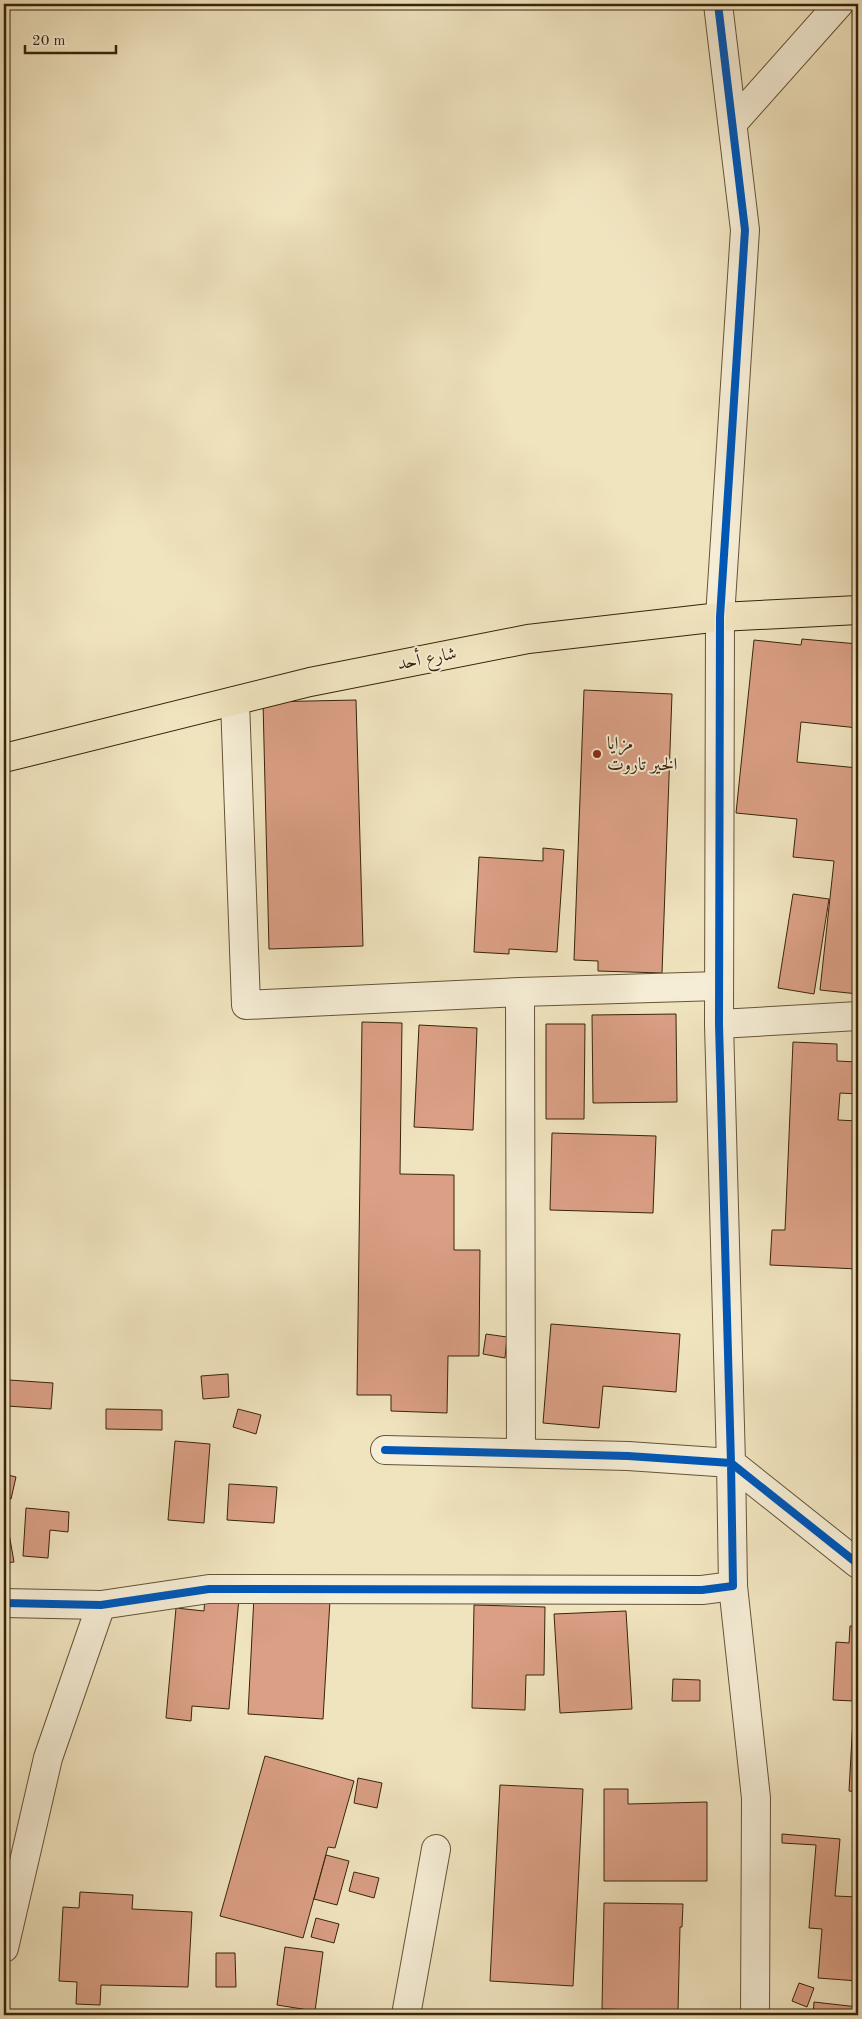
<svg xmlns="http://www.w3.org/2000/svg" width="862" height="2019" viewBox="0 0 862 2019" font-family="'Old Standard TT',Amiri,serif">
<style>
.building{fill:#da9f85;stroke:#382409}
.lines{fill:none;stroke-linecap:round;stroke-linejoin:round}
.minor-casing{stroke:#665436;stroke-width:30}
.primary-casing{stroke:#382409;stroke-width:30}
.minor{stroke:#f5edd5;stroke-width:28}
.primary{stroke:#f0e4bf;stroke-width:28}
.cycleway-casing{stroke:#f5edd5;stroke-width:11}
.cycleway{stroke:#0057b8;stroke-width:8}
.poi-dot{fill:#8f2418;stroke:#f5edd5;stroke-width:2}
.labels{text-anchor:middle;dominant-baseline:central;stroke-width:4;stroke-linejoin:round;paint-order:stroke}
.street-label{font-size:18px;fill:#382409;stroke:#f5edd5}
.poi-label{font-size:18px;fill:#382409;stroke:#f5edd5;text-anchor:start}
</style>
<rect width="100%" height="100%" fill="#f0e4bf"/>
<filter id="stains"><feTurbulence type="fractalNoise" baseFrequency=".004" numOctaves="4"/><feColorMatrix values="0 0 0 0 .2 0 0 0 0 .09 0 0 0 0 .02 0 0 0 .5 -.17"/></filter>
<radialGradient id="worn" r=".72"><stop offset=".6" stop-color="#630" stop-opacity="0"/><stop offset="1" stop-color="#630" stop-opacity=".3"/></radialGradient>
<!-- building -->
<g class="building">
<path d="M802,639L858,644V728L801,722L797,762L858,768V994L820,990L834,861L793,857L797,819L736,813L754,640L801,645Z"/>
<path d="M584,690L672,694L662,973L598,971V961L574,960Z"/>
<path d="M356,700L363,946L269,949L263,702Z"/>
<path d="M543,848L564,850L557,952L509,949V954L474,952L479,857L543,861Z"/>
<path d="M793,894L829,899L814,994L778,988Z"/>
<path d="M676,1014L677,1102L593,1103L592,1015Z"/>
<path d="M362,1022L402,1023L400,1174L454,1175V1250H480L479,1356H448L447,1413L391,1411V1395H357Z"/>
<path d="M546,1024H585L584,1119H546Z"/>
<path d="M419,1025L477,1028L473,1130L414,1127Z"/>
<path d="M793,1042L837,1044V1061L858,1062V1094L840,1093L838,1120L858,1121V1269L770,1265L772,1230H785Z"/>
<path d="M552,1133L656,1136L653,1213L550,1210Z"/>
<path d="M551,1324L680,1334L676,1392L603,1386L599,1428L543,1423Z"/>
<path d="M486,1334L507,1337L505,1358L483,1354Z"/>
<path d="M228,1374L229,1397L203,1399L201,1376Z"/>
<path d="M9,1380L53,1383L51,1409L7,1406Z"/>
<path d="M106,1409L162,1410V1430L106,1429Z"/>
<path d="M238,1409L261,1415L256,1434L233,1427Z"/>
<path d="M175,1441L210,1444L204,1523L168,1520Z"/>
<path d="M4,1474L16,1477L11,1499L4,1498Z"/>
<path d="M229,1484L277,1487L274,1523L227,1520Z"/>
<path d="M26,1508L69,1512L68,1532L50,1530L48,1558L23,1556Z"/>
<path d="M7,1522L14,1562L4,1563V1523Z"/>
<path d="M205,1595L239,1598L229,1709L192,1706L191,1721L166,1718L176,1608L204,1611Z"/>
<path d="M254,1596L330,1600L323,1719L248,1714Z"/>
<path d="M474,1605L545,1607L544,1675H526L525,1710L472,1708Z"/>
<path d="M626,1611L632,1709L560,1713L554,1614Z"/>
<path d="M850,1626H858V1792L849,1791L854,1701L833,1700L836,1642L849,1643Z"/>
<path d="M673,1679L700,1680V1701H672Z"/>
<path d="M265,1756L354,1781L335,1848L328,1847L303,1938L220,1916Z"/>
<path d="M358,1778L382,1783L377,1808L354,1803Z"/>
<path d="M500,1785L583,1789L573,1986L490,1981Z"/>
<path d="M604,1789H628V1804L707,1802V1881H604Z"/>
<path d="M782,1834L840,1839L835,1896L858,1897V1995H857L858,1981L818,1978L822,1929L809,1928L816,1845L782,1843Z"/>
<path d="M326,1855L349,1861L337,1905L314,1899Z"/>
<path d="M354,1872L379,1878L374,1898L349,1891Z"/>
<path d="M80,1892L133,1895L132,1909L192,1912L188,1987L101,1985L100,2005L76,2004L77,1982L59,1981L63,1907L79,1908Z"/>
<path d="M604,1903L683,1904L682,1927H680L678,2011L602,2009Z"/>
<path d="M316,1918L339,1924L334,1943L311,1937Z"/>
<path d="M285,1947L323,1952L315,2011L277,2005Z"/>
<path d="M216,1953H235L236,1987H216Z"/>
<path d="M799,1983L814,1988L807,2007L792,2001Z"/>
<path d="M814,2002L858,2007V2015H813Z"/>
</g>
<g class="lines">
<!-- minor casing -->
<g class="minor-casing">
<g id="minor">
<path d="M718,4L745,230L720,617L719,1024L731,1463L858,1564"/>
<path d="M733,123L839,4"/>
<path d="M235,701L246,1005L520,992L719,986"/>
<path d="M520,992L521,1453"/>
<path d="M719,1024L858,1016"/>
<path d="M733,1586L756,1798L755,2015"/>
<path d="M4,1603L101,1605L209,1589L702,1590L733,1586L731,1463L628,1456L385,1450"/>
<path d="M4,1948L48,1758L101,1605"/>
<path d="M406,2015L436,1849"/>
</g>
</g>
<!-- primary casing -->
<g class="primary-casing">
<path id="primary" d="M4,758L310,682L528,639L720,617L858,610"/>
</g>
<!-- minor -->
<use href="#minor" class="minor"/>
<!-- primary -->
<use href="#primary" class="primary"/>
<!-- cycleway casing -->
<g class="cycleway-casing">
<g id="cycleway">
<path d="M718,4L745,230L720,617L719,1024L731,1463L858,1564"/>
<path d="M4,1603L101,1605L209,1589L702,1590L733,1586L731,1463L628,1456L385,1450"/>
</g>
</g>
<!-- cycleway -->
<use href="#cycleway" class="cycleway"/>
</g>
<!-- markers -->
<circle class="poi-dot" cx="597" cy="754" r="5"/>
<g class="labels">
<!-- street labels -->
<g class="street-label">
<text transform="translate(427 659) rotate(-11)">شارع أحد</text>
</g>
<!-- poi labels -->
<g class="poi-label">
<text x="607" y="744">مزايا<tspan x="607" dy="21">الخير تاروت</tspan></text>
</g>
</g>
<!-- margin -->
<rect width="862" height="2019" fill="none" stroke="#f0e4bf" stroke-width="20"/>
<rect x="5" y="5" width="852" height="2009" fill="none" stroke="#382409" stroke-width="2.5"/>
<rect x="10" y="10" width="842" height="1999" fill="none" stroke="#382409"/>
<!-- scale -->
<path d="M25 45v8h91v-8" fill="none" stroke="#382409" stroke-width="2.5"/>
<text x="32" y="45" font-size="15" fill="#382409" stroke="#f5edd5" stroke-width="4" paint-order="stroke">20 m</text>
<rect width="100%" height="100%" filter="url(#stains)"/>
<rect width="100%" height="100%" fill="url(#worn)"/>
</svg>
